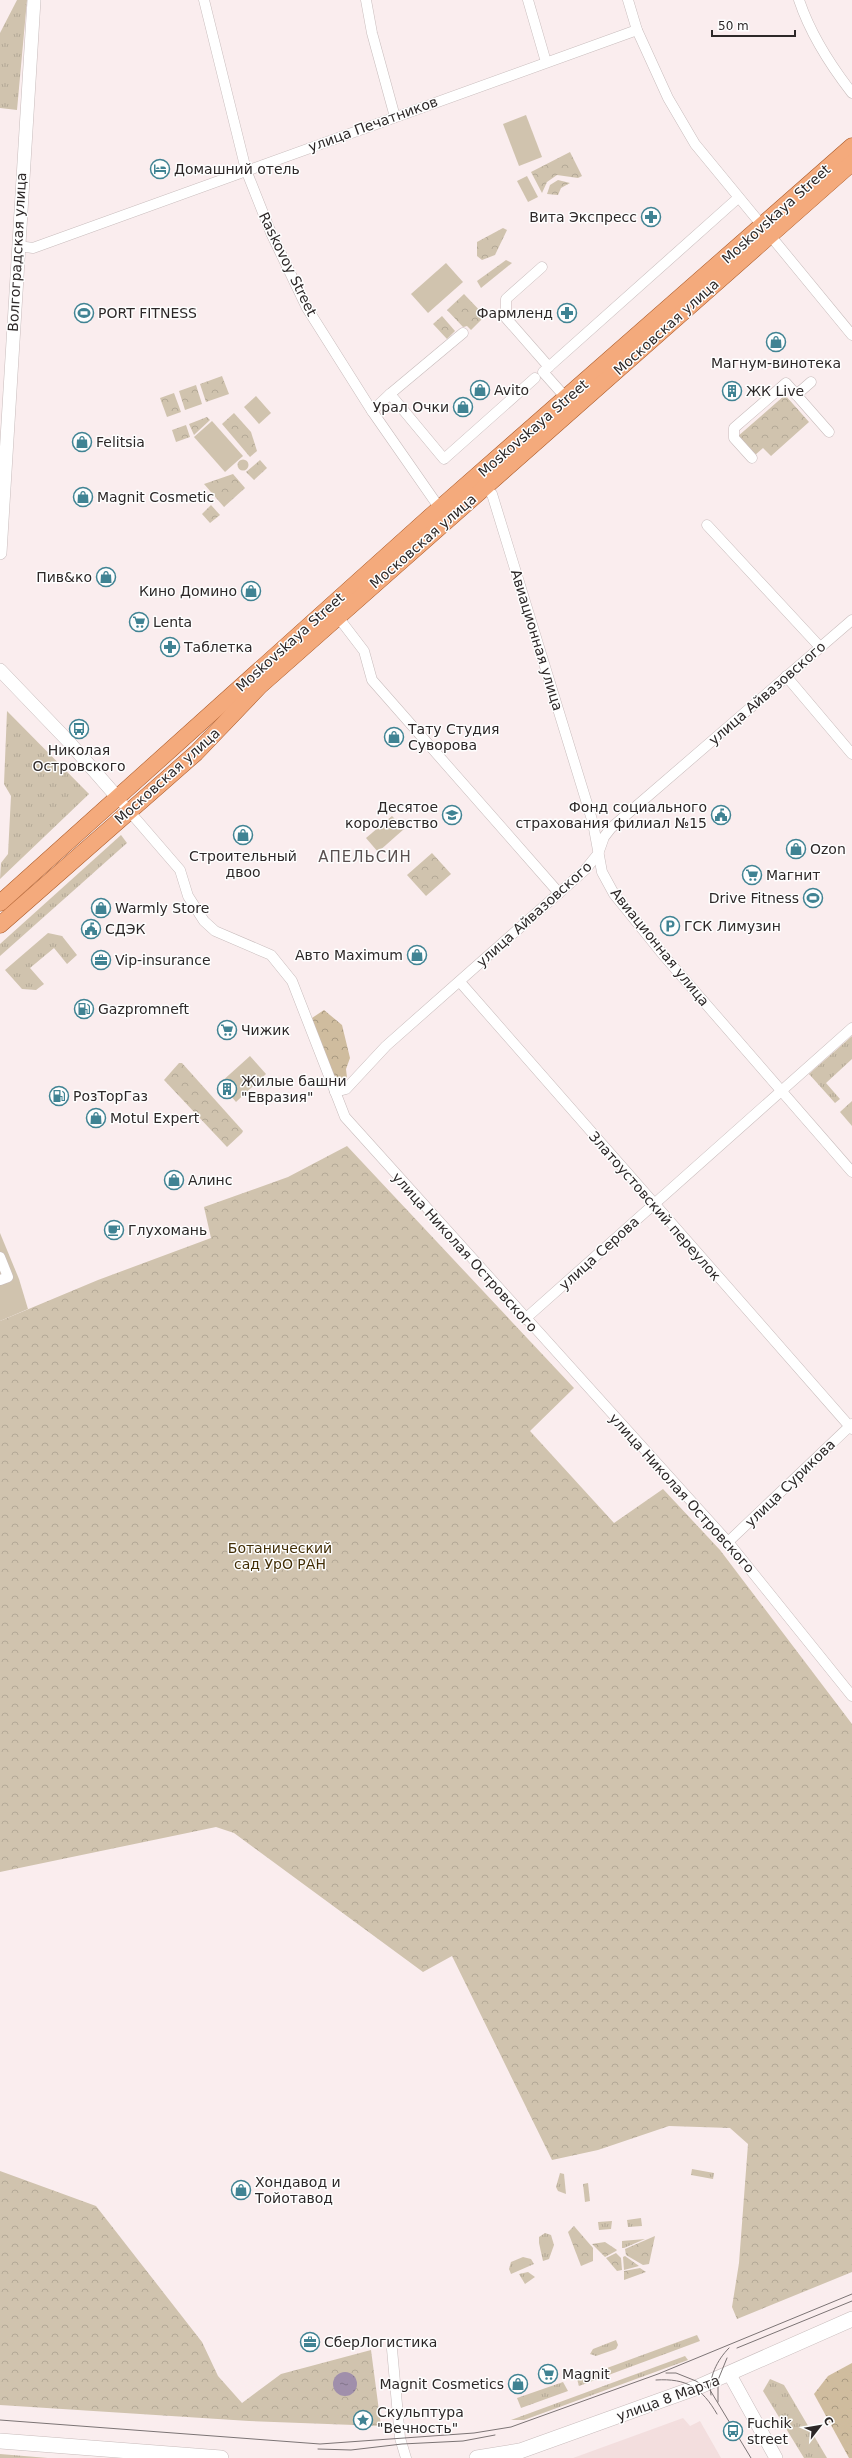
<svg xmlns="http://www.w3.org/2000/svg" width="852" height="2458" viewBox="0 0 852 2458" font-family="'DejaVu Sans',sans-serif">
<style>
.built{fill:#f3dede}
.grass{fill:url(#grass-tufts)}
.forest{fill:url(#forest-crowns)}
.park{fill:url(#park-crowns)}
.garden{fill:#d0c3ae}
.water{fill:url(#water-ripples)}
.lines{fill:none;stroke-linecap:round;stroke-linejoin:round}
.minor-casing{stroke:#c8bcbc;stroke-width:11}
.tertiary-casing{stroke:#c8bcbc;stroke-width:14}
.secondary-casing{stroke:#c8bcbc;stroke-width:16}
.primary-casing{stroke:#aa5826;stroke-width:17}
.minor{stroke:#fff;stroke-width:10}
.tertiary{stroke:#fff;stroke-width:13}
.secondary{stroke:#fff;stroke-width:15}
.primary{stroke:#f4aa7c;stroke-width:16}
.tram{stroke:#7c7475;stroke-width:1}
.labels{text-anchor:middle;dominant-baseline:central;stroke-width:3;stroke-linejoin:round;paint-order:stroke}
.street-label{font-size:14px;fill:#2d2828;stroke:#fefefe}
.poi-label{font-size:14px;fill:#2d2828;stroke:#fefefe;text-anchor:start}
.park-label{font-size:14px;fill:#422e06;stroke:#fefefe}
.neighbourhood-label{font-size:15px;letter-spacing:1px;fill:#5a5050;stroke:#fefefe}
</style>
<defs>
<pattern id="grass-tufts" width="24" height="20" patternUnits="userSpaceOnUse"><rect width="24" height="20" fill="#d0c3ae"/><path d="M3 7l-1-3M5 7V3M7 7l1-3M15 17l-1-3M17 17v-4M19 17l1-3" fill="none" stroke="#b3a896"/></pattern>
<pattern id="forest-crowns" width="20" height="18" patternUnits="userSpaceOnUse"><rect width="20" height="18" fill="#cfbc9e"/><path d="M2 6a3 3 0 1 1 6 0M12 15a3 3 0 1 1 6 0" fill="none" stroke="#a89981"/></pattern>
<pattern id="park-crowns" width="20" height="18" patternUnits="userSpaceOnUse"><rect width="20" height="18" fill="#d0c3ae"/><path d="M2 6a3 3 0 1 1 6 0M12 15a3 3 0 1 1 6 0" fill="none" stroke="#b3a896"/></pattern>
<pattern id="water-ripples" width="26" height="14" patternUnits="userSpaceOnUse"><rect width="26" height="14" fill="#a08fab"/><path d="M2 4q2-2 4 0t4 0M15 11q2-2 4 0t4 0" fill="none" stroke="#83758b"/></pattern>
</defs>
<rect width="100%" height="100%" fill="#faedee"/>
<!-- built -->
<path class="built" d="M683,2418L690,2426L700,2421L721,2458H573Z"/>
<!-- grass -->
<g class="grass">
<path d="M17,0H27L17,110L0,108V33Z"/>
<path d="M7,711L89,794L0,879L1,863L8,854L11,796L4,784Z"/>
<path d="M121,835L127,843L0,956V944Z"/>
<path d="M48,933L62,936L77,955L67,964L54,948L30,968L44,984L36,990L22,989L5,970Z"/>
<path d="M852,1036V1059L826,1083L840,1099L835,1103L809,1074Z"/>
<path d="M852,1101V1126L840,1112Z"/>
<path d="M692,2169L714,2173L713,2179L691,2175Z"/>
<path d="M560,2173L564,2174L566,2194L558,2191L556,2187Z"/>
<path d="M588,2183L590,2201L585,2202L583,2184Z"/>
<path d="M641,2218L642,2226L628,2227L627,2220Z"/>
<path d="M612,2221L611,2229L599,2230L598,2222Z"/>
<path d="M545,2233L551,2235L554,2245L549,2259L543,2261L539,2243V2237Z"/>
<path d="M645,2239L624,2248H622V2241Z"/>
<path d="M523,2257L531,2259L534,2264L511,2274L509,2269L511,2262Z"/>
<path d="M528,2272L535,2277L525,2284L519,2274Z"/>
<path d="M697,2335L700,2341L579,2386L577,2379Z"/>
<path d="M616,2340L618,2345L616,2349L596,2356L590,2354L593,2349Z"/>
<path d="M685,2356L688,2360L524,2420H511Z"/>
<path d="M770,2379L784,2385L827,2458H804L763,2391Z"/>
<path d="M563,2382L568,2391L521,2408L517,2398Z"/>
<path d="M0,2454L48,2458H0Z"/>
</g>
<!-- forest -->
<g class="forest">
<path d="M324,1010L342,1025L350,1058L346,1069L347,1078L341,1081L331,1072L312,1018Z"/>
<path d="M852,2363V2458H849L814,2394L828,2376Z"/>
</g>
<!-- park -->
<g class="park">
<path d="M570,152L582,176L578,178L557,175L547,182L542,193L531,172Z"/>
<path d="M558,180L570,183L561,188L558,195L547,194L550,185Z"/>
<path d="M503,228L507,230L495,255L482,260L477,256V242Z"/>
<path d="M506,260L512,263L481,288L477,281Z"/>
<path d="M464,294L485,316L471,330L467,326L463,327L447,310Z"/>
<path d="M442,316L455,331L447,339L433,324Z"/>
<path d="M222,376L229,394L206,402L200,384Z"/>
<path d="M196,385L202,404L185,410L179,391Z"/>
<path d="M174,393L181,412L167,417L160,398Z"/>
<path d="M785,395L809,422L771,456L763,448L754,456L737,437Z"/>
<path d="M234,413L251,432L257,451L250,457L222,424Z"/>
<path d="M207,417L210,420L194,435L189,424Z"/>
<path d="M186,425L190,437L176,442L172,430Z"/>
<circle cx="243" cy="465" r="5.5"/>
<path d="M260,460L267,468L254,480L246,472Z"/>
<path d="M233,474L245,488L224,507L204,484Z"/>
<path d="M211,505L220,515L210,523L202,514Z"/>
<path d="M432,853L451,874L426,896L407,875Z"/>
<path d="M179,1063H182L243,1131L242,1133L227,1147L164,1080Z"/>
<path d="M347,1146L574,1388L530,1431L614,1523L663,1489L720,1550L852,1724V2272L737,2319L732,2307L739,2263L748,2144L730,2128L669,2126L598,2150L552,2160L452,1956L423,1972L234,1833L216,1827L0,1872V1321L98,1280L211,1238L204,1207L288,1177Z"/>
<path d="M0,2171L96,2206L202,2342L218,2376L242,2403L281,2374L371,2350L381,2426L249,2421L0,2405Z"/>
<path d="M574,2226L593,2248V2261L581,2266L568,2232Z"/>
<path d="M655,2236L649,2264L643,2265L626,2255L625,2249Z"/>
<path d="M605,2242L617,2250L616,2251L605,2257L592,2244Z"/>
<path d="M616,2253L621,2258L622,2270L617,2271L606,2258Z"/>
<path d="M625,2256L639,2266L624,2270L623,2257Z"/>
<path d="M640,2268L646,2272L624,2280V2271Z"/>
</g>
<!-- garden -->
<g class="garden">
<path d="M526,115L542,157L519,166L503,124Z"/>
<path d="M527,176L538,197L528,202L517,181Z"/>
<path d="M446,263L463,282L428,313L411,294Z"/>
<path d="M256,396L271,413L259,424L244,407Z"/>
<path d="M212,421L243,456L225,472L194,437Z"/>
<path d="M392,816L404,829L378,852L366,838Z"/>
<path d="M250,1056L266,1074L236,1102L220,1083Z"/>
<path d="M0,1233L19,1279L28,1309L0,1321Z"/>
</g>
<!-- water -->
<circle class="water" cx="345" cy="2384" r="12"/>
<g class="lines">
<!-- minor casing -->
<g class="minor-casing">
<g id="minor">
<path d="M204,0L246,170L271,233L307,308L372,411L443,513"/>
<path d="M366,0L372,33L395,117"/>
<path d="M528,0L546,62"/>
<path d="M628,0L637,30L668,98L695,144L852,335"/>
<path d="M799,0C810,33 831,66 852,93"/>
<path d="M18,246L33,248L637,30"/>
<path d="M542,267L506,299V318L549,367"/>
<path d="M390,394L463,333"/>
<path d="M796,395L811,382"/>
<path d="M567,399L543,372L738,198"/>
<path d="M372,411L390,394L444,459L535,378"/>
<path d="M752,458L734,438V428L786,383L829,432"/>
<path d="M480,485L492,494L593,823L602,872L614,894L665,957L852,1172"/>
<path d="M707,525L820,647"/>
<path d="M338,617L364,651L372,680L559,893"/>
<path d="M786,676L852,754"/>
<path d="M117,797L180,870L188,896L204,921L215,931L271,955L292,981L345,1117L728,1542L852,1696"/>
<path d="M460,982L852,1429"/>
<path d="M335,1092L346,1089L386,1046L585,870L598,854L604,837L611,828L852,620"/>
<path d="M0,1257L8,1277L0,1280"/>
<path d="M525,1319L852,1028"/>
<path d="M728,1542L852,1424"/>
<path d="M392,2349L400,2438L406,2458"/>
</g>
</g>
<!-- tertiary casing -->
<g class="tertiary-casing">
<g id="tertiary">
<path d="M0,553L34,0"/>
<path d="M0,670L69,742L117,797"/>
<path d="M730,2375L776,2458"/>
</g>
</g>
<!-- secondary casing -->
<g class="secondary-casing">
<g id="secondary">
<path d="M0,2441L221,2458"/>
<path d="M477,2458L520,2451L698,2387L852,2319"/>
</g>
</g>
<!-- primary casing -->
<g class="primary-casing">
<g id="primary">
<path d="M0,903L433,514L852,146"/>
<path d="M0,925L196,753L260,686L852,163"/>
</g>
</g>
<!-- minor -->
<use href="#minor" class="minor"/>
<!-- tertiary -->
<use href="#tertiary" class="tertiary"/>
<!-- secondary -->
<use href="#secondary" class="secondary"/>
<!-- primary -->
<use href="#primary" class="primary"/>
<!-- tram -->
<g class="tram">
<path d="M737,2348L852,2301"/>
<path d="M666,2373H676L696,2381L710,2390L751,2458"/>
<path d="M656,2380C687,2378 702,2388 717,2414"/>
<path d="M711,2395C708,2378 717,2360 729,2348"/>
<path d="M718,2402V2380L727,2358"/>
<path d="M0,2420L320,2444L474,2433L511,2427L658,2374L852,2294"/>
<path d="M318,2449L351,2450L402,2444L463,2441L495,2435"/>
</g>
</g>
<!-- icons -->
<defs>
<g id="hotel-ring" transform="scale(1)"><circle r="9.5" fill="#fefefe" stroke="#408393" stroke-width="1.5"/><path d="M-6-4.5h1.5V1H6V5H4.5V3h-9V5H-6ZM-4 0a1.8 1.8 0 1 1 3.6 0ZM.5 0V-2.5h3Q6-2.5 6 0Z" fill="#408393"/></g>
<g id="pharmacy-ring" transform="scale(1)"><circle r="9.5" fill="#fefefe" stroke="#408393" stroke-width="1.5"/><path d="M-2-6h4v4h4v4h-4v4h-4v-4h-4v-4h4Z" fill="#408393"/></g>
<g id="stadium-ring" transform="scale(1)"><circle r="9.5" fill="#fefefe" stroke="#408393" stroke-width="1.5"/><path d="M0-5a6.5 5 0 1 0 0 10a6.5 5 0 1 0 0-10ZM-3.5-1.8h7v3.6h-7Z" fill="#408393"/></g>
<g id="shop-ring" transform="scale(1)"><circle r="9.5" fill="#fefefe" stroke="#408393" stroke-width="1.5"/><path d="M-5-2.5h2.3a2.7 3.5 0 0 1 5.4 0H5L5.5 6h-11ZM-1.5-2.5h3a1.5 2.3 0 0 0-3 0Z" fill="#408393"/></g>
<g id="building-ring" transform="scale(1)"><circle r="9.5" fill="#fefefe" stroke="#408393" stroke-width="1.5"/><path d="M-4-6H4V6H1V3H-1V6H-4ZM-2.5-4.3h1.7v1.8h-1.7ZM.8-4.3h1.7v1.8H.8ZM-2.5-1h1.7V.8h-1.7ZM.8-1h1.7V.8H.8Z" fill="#408393"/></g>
<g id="supermarket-ring" transform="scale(1)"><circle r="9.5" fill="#fefefe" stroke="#408393" stroke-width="1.5"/><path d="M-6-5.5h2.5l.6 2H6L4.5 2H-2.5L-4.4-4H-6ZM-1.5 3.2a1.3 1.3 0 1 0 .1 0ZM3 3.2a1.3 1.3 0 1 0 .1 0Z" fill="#408393"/></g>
<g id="bus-ring" transform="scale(1)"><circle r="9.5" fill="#fefefe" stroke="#408393" stroke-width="1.5"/><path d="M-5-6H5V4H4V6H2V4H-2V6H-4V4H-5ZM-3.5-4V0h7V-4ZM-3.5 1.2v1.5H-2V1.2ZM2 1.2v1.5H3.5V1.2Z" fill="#408393"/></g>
<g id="school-ring" transform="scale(1)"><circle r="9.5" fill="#fefefe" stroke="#408393" stroke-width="1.5"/><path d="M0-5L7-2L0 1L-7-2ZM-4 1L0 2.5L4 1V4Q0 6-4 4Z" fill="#408393"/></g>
<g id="civic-ring" transform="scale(1)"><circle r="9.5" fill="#fefefe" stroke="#408393" stroke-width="1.5"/><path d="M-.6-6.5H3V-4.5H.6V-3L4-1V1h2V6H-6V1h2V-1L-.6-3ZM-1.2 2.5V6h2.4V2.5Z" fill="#408393"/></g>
<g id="parking-ring" transform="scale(1)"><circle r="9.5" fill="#fefefe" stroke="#408393" stroke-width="1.5"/><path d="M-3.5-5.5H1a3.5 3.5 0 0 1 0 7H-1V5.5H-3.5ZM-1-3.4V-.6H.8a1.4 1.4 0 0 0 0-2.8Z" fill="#408393"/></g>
<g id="office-ring" transform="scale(1)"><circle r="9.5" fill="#fefefe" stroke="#408393" stroke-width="1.5"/><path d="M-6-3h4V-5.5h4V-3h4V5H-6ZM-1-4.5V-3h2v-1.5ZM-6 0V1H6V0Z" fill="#408393"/></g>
<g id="fuel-ring" transform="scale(1)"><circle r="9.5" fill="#fefefe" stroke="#408393" stroke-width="1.5"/><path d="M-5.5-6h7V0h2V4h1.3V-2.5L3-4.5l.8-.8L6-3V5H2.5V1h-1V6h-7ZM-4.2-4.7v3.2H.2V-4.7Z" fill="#408393"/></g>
<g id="cafe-ring" transform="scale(1)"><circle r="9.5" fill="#fefefe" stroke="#408393" stroke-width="1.5"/><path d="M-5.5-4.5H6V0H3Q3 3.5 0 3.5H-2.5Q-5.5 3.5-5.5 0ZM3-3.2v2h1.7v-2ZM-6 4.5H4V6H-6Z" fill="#408393"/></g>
<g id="sight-ring" transform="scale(1)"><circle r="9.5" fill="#fefefe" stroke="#408393" stroke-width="1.5"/><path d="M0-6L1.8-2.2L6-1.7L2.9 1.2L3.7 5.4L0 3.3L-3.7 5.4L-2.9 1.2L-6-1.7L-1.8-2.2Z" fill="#408393"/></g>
</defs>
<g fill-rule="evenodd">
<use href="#hotel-ring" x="160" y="169"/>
<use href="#pharmacy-ring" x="651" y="217"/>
<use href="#stadium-ring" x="84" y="313"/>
<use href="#pharmacy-ring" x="567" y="313"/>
<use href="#shop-ring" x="776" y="342"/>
<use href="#shop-ring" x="480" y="390"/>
<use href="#building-ring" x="732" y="391"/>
<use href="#shop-ring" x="463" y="407"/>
<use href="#shop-ring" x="82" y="442"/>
<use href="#shop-ring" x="83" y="497"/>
<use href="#shop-ring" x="106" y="577"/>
<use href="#shop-ring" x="251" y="591"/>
<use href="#supermarket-ring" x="139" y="622"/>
<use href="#pharmacy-ring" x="170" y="647"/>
<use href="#bus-ring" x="79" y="729"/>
<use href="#shop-ring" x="394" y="737"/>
<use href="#school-ring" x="452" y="815"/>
<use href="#civic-ring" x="721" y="815"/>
<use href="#shop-ring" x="243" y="835"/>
<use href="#shop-ring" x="796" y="849"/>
<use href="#supermarket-ring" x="752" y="875"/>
<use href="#stadium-ring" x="813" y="898"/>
<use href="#shop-ring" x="101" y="908"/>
<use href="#parking-ring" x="670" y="926"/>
<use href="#civic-ring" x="91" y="929"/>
<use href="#shop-ring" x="417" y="955"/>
<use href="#office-ring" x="101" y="960"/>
<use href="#fuel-ring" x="84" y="1009"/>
<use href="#supermarket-ring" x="227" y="1030"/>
<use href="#building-ring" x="227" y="1089"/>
<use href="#fuel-ring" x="59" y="1096"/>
<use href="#shop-ring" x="96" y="1118"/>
<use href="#shop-ring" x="174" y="1180"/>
<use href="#cafe-ring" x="114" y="1230"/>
<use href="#shop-ring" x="241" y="2190"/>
<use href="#office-ring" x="310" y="2342"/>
<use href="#supermarket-ring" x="548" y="2374"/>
<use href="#shop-ring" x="518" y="2384"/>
<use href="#sight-ring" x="363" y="2420"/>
<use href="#bus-ring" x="733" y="2431"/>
</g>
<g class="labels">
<!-- street labels -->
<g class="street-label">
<text transform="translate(373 124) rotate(-20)">улица Печатников</text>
<text transform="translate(776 214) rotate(-42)">Moskovskaya Street</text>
<text transform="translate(17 252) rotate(-87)">Волгоградская улица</text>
<text transform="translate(288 264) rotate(64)">Raskovoy Street</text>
<text transform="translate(666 327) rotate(-42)">Московская улица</text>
<text transform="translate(533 428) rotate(-41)">Moskovskaya Street</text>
<text transform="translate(423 541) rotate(-41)">Московская улица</text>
<text transform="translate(537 640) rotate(73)">Авиационная улица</text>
<text transform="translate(290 642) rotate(-42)">Moskovskaya Street</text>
<text transform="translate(767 693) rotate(-41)">улица Айвазовского</text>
<text transform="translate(167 776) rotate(-42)">Московская улица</text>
<text transform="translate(534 914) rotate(-42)">улица Айвазовского</text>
<text transform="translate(660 947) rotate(51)">Авиационная улица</text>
<text transform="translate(655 1206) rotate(49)">Златоустовский переулок</text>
<text transform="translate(465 1252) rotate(48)">улица Николая Островского</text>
<text transform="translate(599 1253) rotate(-42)">улица Серова</text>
<text transform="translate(790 1483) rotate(-44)">улица Сурикова</text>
<text transform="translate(682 1493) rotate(48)">улица Николая Островского</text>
<text transform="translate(668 2398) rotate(-20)">улица 8 Марта</text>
</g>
<!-- poi labels -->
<g class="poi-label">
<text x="174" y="169">Домашний отель</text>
<text x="637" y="217" text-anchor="end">Вита Экспресс</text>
<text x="98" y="313">PORT FITNESS</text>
<text x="553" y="313" text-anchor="end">Фармленд</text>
<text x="776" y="363" text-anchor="middle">Магнум-винотека</text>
<text x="494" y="390">Avito</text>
<text x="746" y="391">ЖК Live</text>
<text x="449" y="407" text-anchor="end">Урал Очки</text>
<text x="96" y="442">Felitsia</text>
<text x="97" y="497">Magnit Cosmetic</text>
<text x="92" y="577" text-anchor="end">Пив&amp;ко</text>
<text x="237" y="591" text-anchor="end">Кино Домино</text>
<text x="153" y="622">Lenta</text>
<text x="184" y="647">Таблетка</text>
<text x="408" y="729">Тату Студия<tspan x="408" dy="16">Суворова</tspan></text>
<text x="79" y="750" text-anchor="middle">Николая<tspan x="79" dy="16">Островского</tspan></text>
<text x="438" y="807" text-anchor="end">Десятое<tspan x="438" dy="16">королевство</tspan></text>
<text x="707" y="807" text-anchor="end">Фонд социального<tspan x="707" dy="16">страхования филиал №15</tspan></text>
<text x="810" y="849">Ozon</text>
<text x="243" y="856" text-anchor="middle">Строительный<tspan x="243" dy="16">двоо</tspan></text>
<text x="766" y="875">Магнит</text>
<text x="799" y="898" text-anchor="end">Drive Fitness</text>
<text x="115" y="908">Warmly Store</text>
<text x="684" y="926">ГСК Лимузин</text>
<text x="105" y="929">СДЭК</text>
<text x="403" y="955" text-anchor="end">Авто Maximum</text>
<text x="115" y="960">Vip-insurance</text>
<text x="98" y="1009">Gazpromneft</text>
<text x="241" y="1030">Чижик</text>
<text x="241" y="1081">Жилые башни<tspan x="241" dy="16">"Евразия"</tspan></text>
<text x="73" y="1096">РозТорГаз</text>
<text x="110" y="1118">Motul Expert</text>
<text x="188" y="1180">Алинс</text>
<text x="128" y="1230">Глухомань</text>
<text x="255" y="2182">Хондавод и<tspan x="255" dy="16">Тойотавод</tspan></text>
<text x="324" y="2342">СберЛогистика</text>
<text x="562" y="2374">Magnit</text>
<text x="504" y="2384" text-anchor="end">Magnit Cosmetics</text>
<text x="377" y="2412">Скульптура<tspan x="377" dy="16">"Вечность"</tspan></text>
<text x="747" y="2423">Fuchik<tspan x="747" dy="16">street</tspan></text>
</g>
<!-- park labels -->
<g class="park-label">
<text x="280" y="1548">Ботанический<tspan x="280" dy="16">сад УрО РАН</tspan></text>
</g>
<!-- neighbourhood labels -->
<g class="neighbourhood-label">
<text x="365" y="857">АПЕЛЬСИН</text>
</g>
</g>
<!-- north arrow -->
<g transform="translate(820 2426) rotate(59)" stroke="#fefefe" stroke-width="3" paint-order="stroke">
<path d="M0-3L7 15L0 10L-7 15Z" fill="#2d2828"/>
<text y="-6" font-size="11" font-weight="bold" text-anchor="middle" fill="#2d2828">С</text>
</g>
<!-- scale -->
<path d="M712 30v6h83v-6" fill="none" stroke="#2d2828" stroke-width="2"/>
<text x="718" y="30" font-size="12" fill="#2d2828" stroke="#fefefe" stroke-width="3" paint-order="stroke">50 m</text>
</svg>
